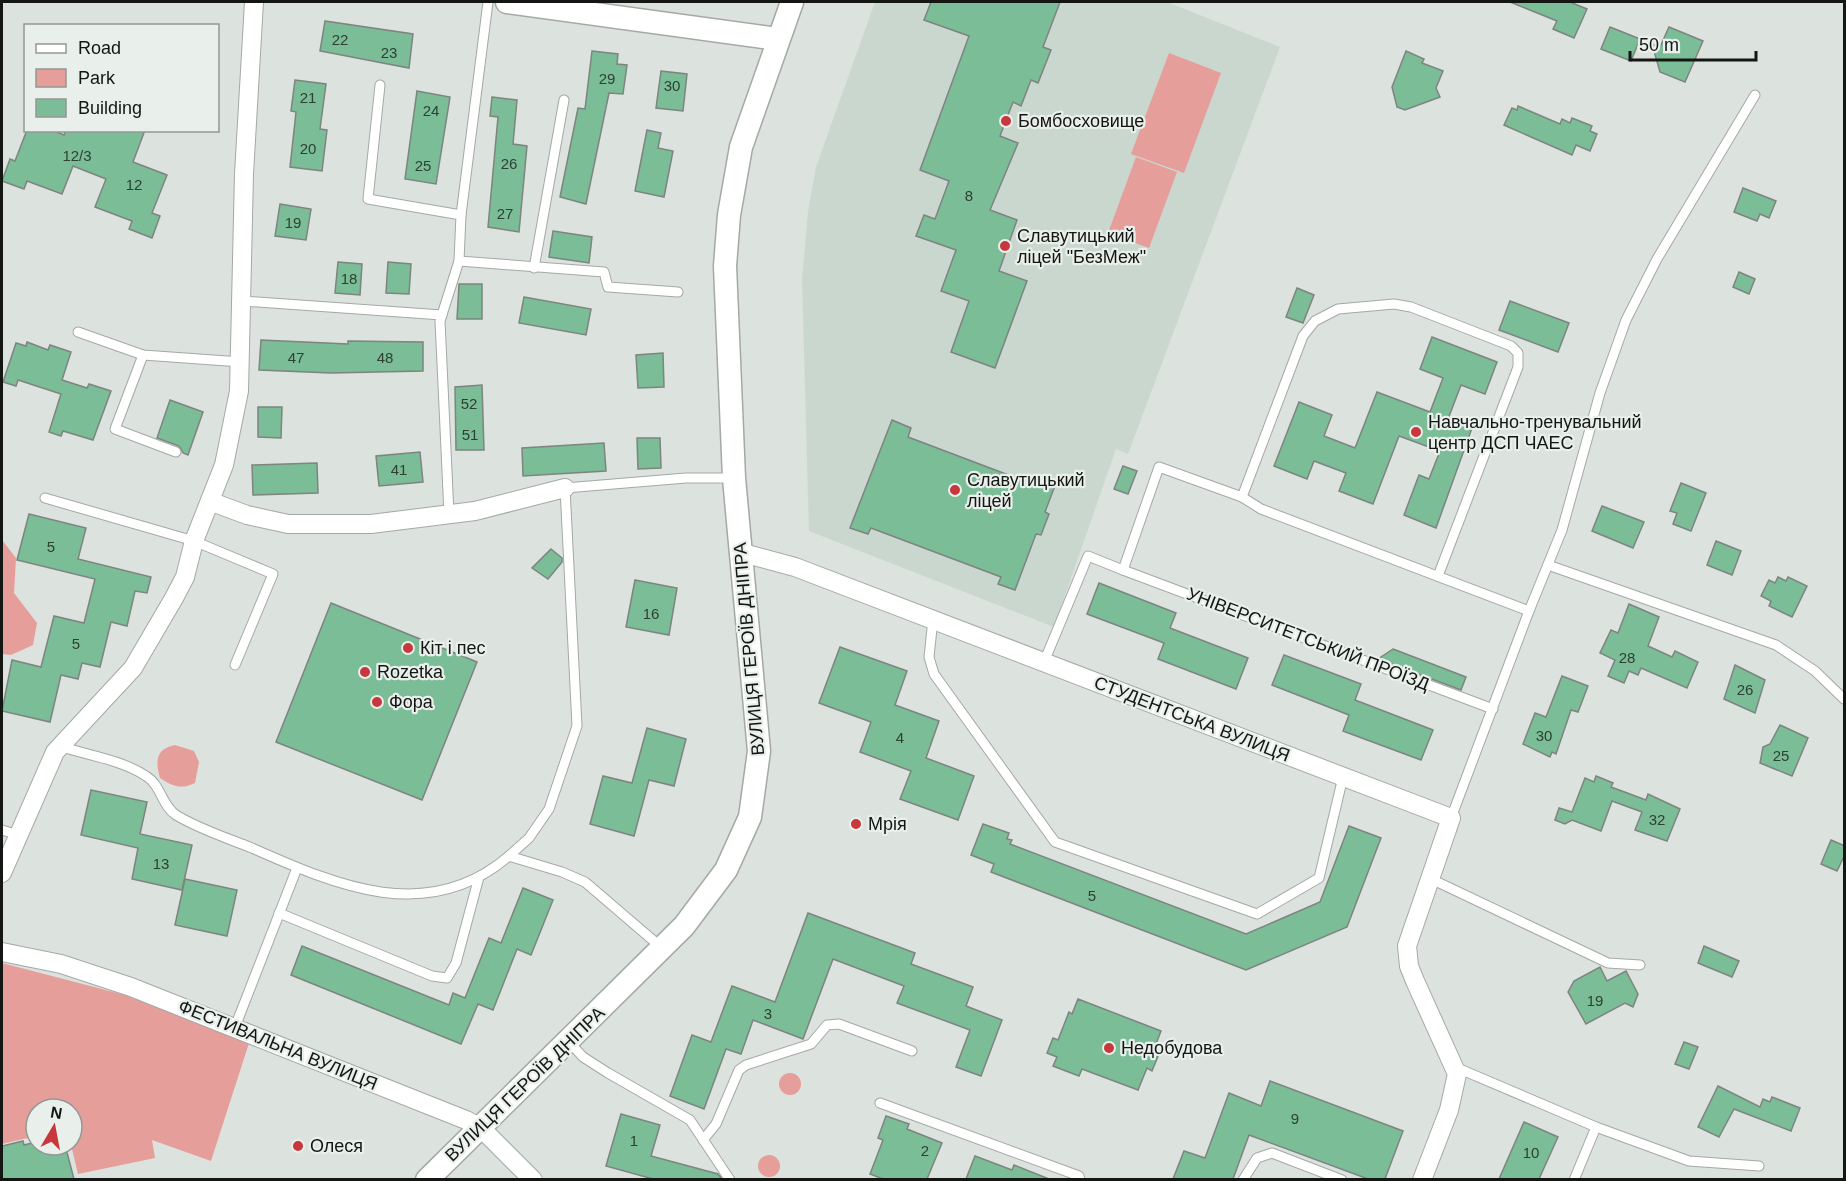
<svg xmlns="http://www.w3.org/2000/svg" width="1846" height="1181" viewBox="0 0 1846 1181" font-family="Arial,sans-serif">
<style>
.built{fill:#cad7cf}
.green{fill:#e69e9a}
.building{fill:#7abd96;stroke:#7e8480;stroke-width:1.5}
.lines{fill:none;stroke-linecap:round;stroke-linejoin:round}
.service-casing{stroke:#a3a9a5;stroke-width:11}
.minor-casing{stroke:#a3a9a5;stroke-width:20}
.tertiary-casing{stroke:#a3a9a5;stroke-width:25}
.service{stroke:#fff;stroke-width:9}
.minor{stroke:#fff;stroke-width:18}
.tertiary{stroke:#fff;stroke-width:22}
.poi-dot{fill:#c7373c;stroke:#e9efeb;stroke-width:2}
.labels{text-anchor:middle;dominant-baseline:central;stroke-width:4.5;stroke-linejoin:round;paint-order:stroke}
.number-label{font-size:15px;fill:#2e4034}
.poi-label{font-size:18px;fill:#141614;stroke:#e9efeb;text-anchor:start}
.street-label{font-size:18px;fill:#141614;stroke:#e9efeb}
</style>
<rect width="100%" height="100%" fill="#dce2de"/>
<!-- built -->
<path class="built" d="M875,2H1167L1280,47L1128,454L1116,449L1054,627L809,531L802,280L808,212L816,167Z"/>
<!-- green -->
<g class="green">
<path d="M1169,53L1221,73L1184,173L1131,154Z"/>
<path d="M1136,157L1177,172L1149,248L1108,233Z"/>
<path d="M2,540L16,558L14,593L37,623L33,645L11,655L2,654Z"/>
<path d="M175,745L194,751L199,762L195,783C181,790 172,786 160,778C155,760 156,749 175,745Z"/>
<path d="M2,963L125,995L249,1043L211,1161L152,1140L155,1158L78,1174L71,1145L72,1109H36V1136L2,1144Z"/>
<circle cx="790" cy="1084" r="11"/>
<circle cx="769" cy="1166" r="11"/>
</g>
<!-- building -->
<g class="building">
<path d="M931,2H1060L1043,47L1051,50L1038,83L1031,80L1021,106L1013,102L1000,136L1018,143L990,210L1017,220L999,271L1027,281L995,368L951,352L969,301L941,291L956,250L916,236L924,215L935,219L949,181L920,170L969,36L924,20Z"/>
<path d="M1510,2H1570L1587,9L1574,38L1553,29L1557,21Z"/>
<path d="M325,21L413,34L409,68L320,51Z"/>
<path d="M1610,27L1640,39L1631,61L1601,49Z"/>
<path d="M1669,27L1703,41L1685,82L1660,72L1652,44L1660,47Z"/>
<path d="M592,51L618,54L617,64L627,65L623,94L609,93L586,204L560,197L578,108L585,109Z"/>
<path d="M1406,51L1424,59L1422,63L1443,71L1436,88L1440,97L1405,110L1397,107L1392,87Z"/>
<path d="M661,71L687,74L683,111L656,108Z"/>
<path d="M295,80L326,84L320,129L327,130L322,171L290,167L296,112L291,111Z"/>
<path d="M417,91L450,97L436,184L405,179Z"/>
<path d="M492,97L517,100L513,144L527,146L519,232L488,227L498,117L490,116Z"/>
<path d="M1518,106L1560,124L1562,119L1570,123L1572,118L1592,126L1590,131L1597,134L1590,151L1576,145L1572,155L1504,125L1512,108L1517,110Z"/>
<path d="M27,130H52L64,135L66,130H145L133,162L167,175L152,213L160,216L152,238L129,229L132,221L95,207L106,179L73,166L62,194L27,181L24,189L2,181L10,159L15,161Z"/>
<path d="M647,130L661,133L658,148L673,151L664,197L635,191Z"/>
<path d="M1743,188L1776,201L1769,218L1760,214L1757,221L1734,212Z"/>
<path d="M280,204L311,209L306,240L275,236Z"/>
<path d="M553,231L592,237L589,263L549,257Z"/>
<path d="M338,262L362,264L360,295L335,293Z"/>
<path d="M388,262L411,264L409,294L386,293Z"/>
<path d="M1739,272L1755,279L1749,294L1733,287Z"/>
<path d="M459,284H482V319H457Z"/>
<path d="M1297,288L1314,295L1303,323L1286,317Z"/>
<path d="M524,297L591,309L586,335L519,323Z"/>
<path d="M1510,301L1569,323L1558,352L1499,330Z"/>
<path d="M1432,337L1497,362L1485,394L1461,385L1448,419L1472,428L1436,528L1404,515L1419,475L1429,479L1440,451L1399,436L1373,504L1339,491L1346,473L1314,461L1307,479L1274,466L1299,402L1332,415L1324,436L1355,448L1377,392L1430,412L1443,378L1420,369Z"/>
<path d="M261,340L348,344V341L423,342V371L331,373L259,370Z"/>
<path d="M27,342L48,350L50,345L71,352L62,380L87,388L89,384L111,391L93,440L63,431L61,436L49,432L61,394L18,380L16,386L3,382L16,343L26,346Z"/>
<path d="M663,353L664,387L638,388L636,355Z"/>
<path d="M482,385L484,450H456L455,387Z"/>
<path d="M170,400L203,412L188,455L183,453L179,446L157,438Z"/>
<path d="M258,407H282L281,438L258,437Z"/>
<path d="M892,420L911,428L908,437L1035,485L1039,476L1056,483L1045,512L1049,514L1041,535L1036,534L1015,590L998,584L1001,577L871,528L868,534L850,528Z"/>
<path d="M637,438H660L661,468L638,469Z"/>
<path d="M604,443L606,471L523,476L522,448Z"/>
<path d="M420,452L423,482L379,486L376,456Z"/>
<path d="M317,463L318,493L253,495L252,465Z"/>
<path d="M1123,466L1137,471L1128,494L1114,489Z"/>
<path d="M1681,483L1706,493L1691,531L1673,524L1677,513L1670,511Z"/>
<path d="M1602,506L1644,522L1633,548L1592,531Z"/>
<path d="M29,514L86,528L78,559L151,577L147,593L135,591L127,626L111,622L100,667L82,663L78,679L61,675L50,722L2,711L12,660L41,667L54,616L84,623L95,579L17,560Z"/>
<path d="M1716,541L1741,551L1732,575L1707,565Z"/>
<path d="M551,549L562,558V562L548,579L532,568Z"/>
<path d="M1778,577L1786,581L1788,577L1807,586L1792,617L1769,606L1771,601L1761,596L1769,580L1775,583Z"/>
<path d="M635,580L677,588L669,635L626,627Z"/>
<path d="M1099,583L1176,613L1170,628L1248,658L1236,689L1158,659L1164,643L1087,614Z"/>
<path d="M331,603L477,662L422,800L276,742Z"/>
<path d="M1629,604L1659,617L1648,646L1672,657L1675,651L1698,662L1687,688L1641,668L1638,675L1629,671L1624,683L1608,676L1615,660L1600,653L1611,630L1618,633Z"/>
<path d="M840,647L907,671L895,705L939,721L926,758L974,776L958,820L900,799L911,771L860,752L871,722L819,703Z"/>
<path d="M1393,649L1466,677L1461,690L1378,659Z"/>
<path d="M1284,655L1361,684L1355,700L1433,730L1421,760L1343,731L1349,715L1272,685Z"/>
<path d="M1735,665L1765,680L1755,713L1724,699Z"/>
<path d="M1562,676L1588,686L1578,712L1571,710L1556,754L1552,752L1550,757L1523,744L1535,713L1546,717Z"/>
<path d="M1780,725L1808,738L1792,776L1760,763L1763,747L1770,744Z"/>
<path d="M647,728L686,739L674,786L649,780L634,836L590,824L603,776L632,783Z"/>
<path d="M1596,776L1613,783L1611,787L1646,800L1648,794L1680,809L1667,841L1635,830L1642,812L1612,801L1601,831L1572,820L1565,824L1555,820L1559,808L1572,812L1585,778L1594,782Z"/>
<path d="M91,790L147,802L140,834L192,845L182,890L132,879L138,848L81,835Z"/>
<path d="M983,824L1009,833L1007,839L1012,840L1010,844L1246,934L1320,902L1349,826L1381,838L1347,927L1246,970L991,872L994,864L971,855Z"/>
<path d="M1831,840L1845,846V854L1837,871L1821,864Z"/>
<path d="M185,879L237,890L227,936L175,925Z"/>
<path d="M523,888L553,900L531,955L517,949L493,1010L478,1004L461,1044L291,975L302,946L449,1005L453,993L465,998L489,938L501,943Z"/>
<path d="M808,913L915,953L911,964L973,987L966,1006L1002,1020L981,1076L956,1067L970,1030L897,1003L904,986L833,959L803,1039L753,1020L741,1054L726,1049L704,1109L670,1096L692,1035L711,1042L732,986L775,1002Z"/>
<path d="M1704,946L1739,961L1732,977L1698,963Z"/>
<path d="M1600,967L1607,981L1626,971L1638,994L1633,1007L1625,1003L1586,1024L1568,992L1574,981Z"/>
<path d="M1078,999L1161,1031L1153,1052L1159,1054L1152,1071L1147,1068L1138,1090L1082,1069L1079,1076L1053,1066L1057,1057L1047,1053L1053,1038L1058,1040L1069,1012L1072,1014Z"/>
<path d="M1684,1042L1698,1047L1689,1069L1675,1064Z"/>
<path d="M1270,1081L1403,1131L1385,1179H1368L1249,1135L1233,1179H1173L1184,1151L1205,1158L1229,1093L1261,1106Z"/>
<path d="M1718,1086L1760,1107L1763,1099L1770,1102L1772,1097L1800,1108L1791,1131L1734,1109L1719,1137L1698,1127Z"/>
<path d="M621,1114L660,1125L651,1156L718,1174L722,1179H653L606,1166Z"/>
<path d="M886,1116L909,1124L907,1129L942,1143L927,1179H883L870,1174L883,1140L878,1138Z"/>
<path d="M1524,1122L1558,1137L1539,1179H1499Z"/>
<path d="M23,1141L24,1145L36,1142V1145H65L74,1179H2V1146Z"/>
<path d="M975,1156L1012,1170L1014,1165L1049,1179H966Z"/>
</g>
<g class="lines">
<!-- service casing -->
<g class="service-casing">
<g id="service">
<path d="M380,85L368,199L461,215"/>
<path d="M459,261L604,272L608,287L678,292"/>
<path d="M534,268L564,100"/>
<path d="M242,301L442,315"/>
<path d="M78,332L143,355L241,362"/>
<path d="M143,355L115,429L176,452"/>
<path d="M1242,497L1303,336L1315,321L1338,309L1394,304L1411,307L1511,346L1518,353V367L1438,576"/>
<path d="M45,498L194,541L273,574L235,665"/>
<path d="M449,514L440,321L459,261L461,215L488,2"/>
<path d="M1548,565L1776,645L1815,671L1844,699"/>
<path d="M1123,570L1493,709"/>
<path d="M1529,611L1562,530L1600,393L1626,320L1657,259L1755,95"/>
<path d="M933,619L929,657L934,674L1055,842L1257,914L1319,878L1343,777"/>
<path d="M1044,662L1088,556L1123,570L1159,467L1242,497L1261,509L1529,611L1451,818"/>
<path d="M59,746C87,755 122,760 146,776C161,785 162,806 176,815C199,829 227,838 252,848C336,885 428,926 509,856L562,872L585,882L662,948"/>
<path d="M2,830L18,835"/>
<path d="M509,856L529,838L549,809L577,726L565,488L686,478H734"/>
<path d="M1429,878L1608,963L1640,965"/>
<path d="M279,913L432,976L447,978L456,963L479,877"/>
<path d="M235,1027L297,868"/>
<path d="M569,1042L583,1057L608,1073L690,1120L730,1180"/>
<path d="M1455,1067L1596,1127L1689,1161L1759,1166"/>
<path d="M880,1103L1079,1176L1080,1180"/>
<path d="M703,1140L716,1124L739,1070L746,1065L811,1044L827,1025L839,1024L912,1051"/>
<path d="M1243,1180L1257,1158L1272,1153L1342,1180"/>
<path d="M1574,1180L1596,1127"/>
</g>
</g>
<!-- minor casing -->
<g class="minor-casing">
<g id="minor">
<path d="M212,502L247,515L288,524H371L475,511L565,488"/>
<path d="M743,553L795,567L1451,818L1407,946L1409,966L1415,981L1457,1074L1449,1110L1422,1180"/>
<path d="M2,873L55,752L133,668L174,598L185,577L194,541L224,465L239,391L244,174L254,2"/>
<path d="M2,952L61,964L131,987L466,1120L481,1128L533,1180"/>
</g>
</g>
<!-- tertiary casing -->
<g class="tertiary-casing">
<g id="tertiary">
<path d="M507,2L778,39"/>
<path d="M427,1180L684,926L726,870L750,817L759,751L734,478L725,266L729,215L741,147L792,2"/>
</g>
</g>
<!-- service -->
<use href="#service" class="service"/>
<!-- minor -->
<use href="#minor" class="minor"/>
<!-- tertiary -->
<use href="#tertiary" class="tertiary"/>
</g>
<!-- markers -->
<g class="poi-dot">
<circle cx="1006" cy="121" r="6"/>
<circle cx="1005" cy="246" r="6"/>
<circle cx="1416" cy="432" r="6"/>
<circle cx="955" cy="490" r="6"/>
<circle cx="408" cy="648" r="6"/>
<circle cx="365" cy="672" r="6"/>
<circle cx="377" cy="702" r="6"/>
<circle cx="856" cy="824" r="6"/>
<circle cx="1109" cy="1048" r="6"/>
<circle cx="298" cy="1146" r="6"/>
</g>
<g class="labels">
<!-- number labels -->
<g class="number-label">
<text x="340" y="39">22</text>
<text x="389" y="52">23</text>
<text x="607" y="78">29</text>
<text x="672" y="85">30</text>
<text x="308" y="97">21</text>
<text x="431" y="110">24</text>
<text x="308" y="148">20</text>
<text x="77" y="155">12/3</text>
<text x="509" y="163">26</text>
<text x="423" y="165">25</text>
<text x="134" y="184">12</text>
<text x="969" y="195">8</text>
<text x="505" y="213">27</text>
<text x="293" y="222">19</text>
<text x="349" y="278">18</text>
<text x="296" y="357">47</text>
<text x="385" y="357">48</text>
<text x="469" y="403">52</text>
<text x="470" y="434">51</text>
<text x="399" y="469">41</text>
<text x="51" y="546">5</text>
<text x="651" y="613">16</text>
<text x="76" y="643">5</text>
<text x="1627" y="657">28</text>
<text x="1745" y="689">26</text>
<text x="1544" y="735">30</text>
<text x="900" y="737">4</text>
<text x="1781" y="755">25</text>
<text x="1657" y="819">32</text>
<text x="161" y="863">13</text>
<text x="1092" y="895">5</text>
<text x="1595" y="1000">19</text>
<text x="768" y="1013">3</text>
<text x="1295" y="1118">9</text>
<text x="634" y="1140">1</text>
<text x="925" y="1150">2</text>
<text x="1531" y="1152">10</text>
</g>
<!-- poi labels -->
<g class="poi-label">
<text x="1018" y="121">Бомбосховище</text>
<text x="1017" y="236">Славутицький<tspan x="1017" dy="21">ліцей "БезМеж"</tspan></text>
<text x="1428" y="422">Навчально-тренувальний<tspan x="1428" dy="21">центр ДСП ЧАЕС</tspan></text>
<text x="967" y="480">Славутицький<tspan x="967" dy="21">ліцей</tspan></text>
<text x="420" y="648">Кіт і пес</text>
<text x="377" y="672">Rozetka</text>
<text x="389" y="702">Фора</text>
<text x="868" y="824">Мрiя</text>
<text x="1121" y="1048">Недобудова</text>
<text x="310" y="1146">Олеся</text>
</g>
<!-- street labels -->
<g class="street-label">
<text transform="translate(1308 639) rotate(21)">УНІВЕРСИТЕТСЬКИЙ ПРОЇЗД</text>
<text transform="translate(749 649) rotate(-95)">ВУЛИЦЯ ГЕРОЇВ ДНІПРА</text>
<text transform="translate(1192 719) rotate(21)">СТУДЕНТСЬКА ВУЛИЦЯ</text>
<text transform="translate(278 1045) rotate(22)">ФЕСТИВАЛЬНА ВУЛИЦЯ</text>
<text transform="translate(525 1084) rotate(-44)">ВУЛИЦЯ ГЕРОЇВ ДНІПРА</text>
</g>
</g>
<!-- border -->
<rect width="1846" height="1181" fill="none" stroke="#141614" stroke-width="6"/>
<!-- legend -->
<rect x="24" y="24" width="195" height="108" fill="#e9efeb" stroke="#949895" stroke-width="1.5"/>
<rect x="36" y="44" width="30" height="9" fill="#ffffff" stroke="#949895" stroke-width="1.5"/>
<text x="78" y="54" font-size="18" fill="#141614">Road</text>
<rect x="36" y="69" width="30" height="18" fill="#e69e9a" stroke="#949895" stroke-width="1.5"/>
<text x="78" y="84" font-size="18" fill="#141614">Park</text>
<rect x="36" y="99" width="30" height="18" fill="#7abd96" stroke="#949895" stroke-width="1.5"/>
<text x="78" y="114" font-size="18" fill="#141614">Building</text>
<!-- north arrow -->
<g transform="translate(54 1127) rotate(10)"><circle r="28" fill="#e9efeb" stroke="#949895" stroke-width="1.5"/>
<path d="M0-4.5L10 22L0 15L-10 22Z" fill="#c7373c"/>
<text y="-9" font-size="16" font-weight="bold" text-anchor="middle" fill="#141614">N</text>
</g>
<!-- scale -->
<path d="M1630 51v9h126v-9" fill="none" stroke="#141614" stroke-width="3"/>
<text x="1639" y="51" font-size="18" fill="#141614" stroke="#e9efeb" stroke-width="4.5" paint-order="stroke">50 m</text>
</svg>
